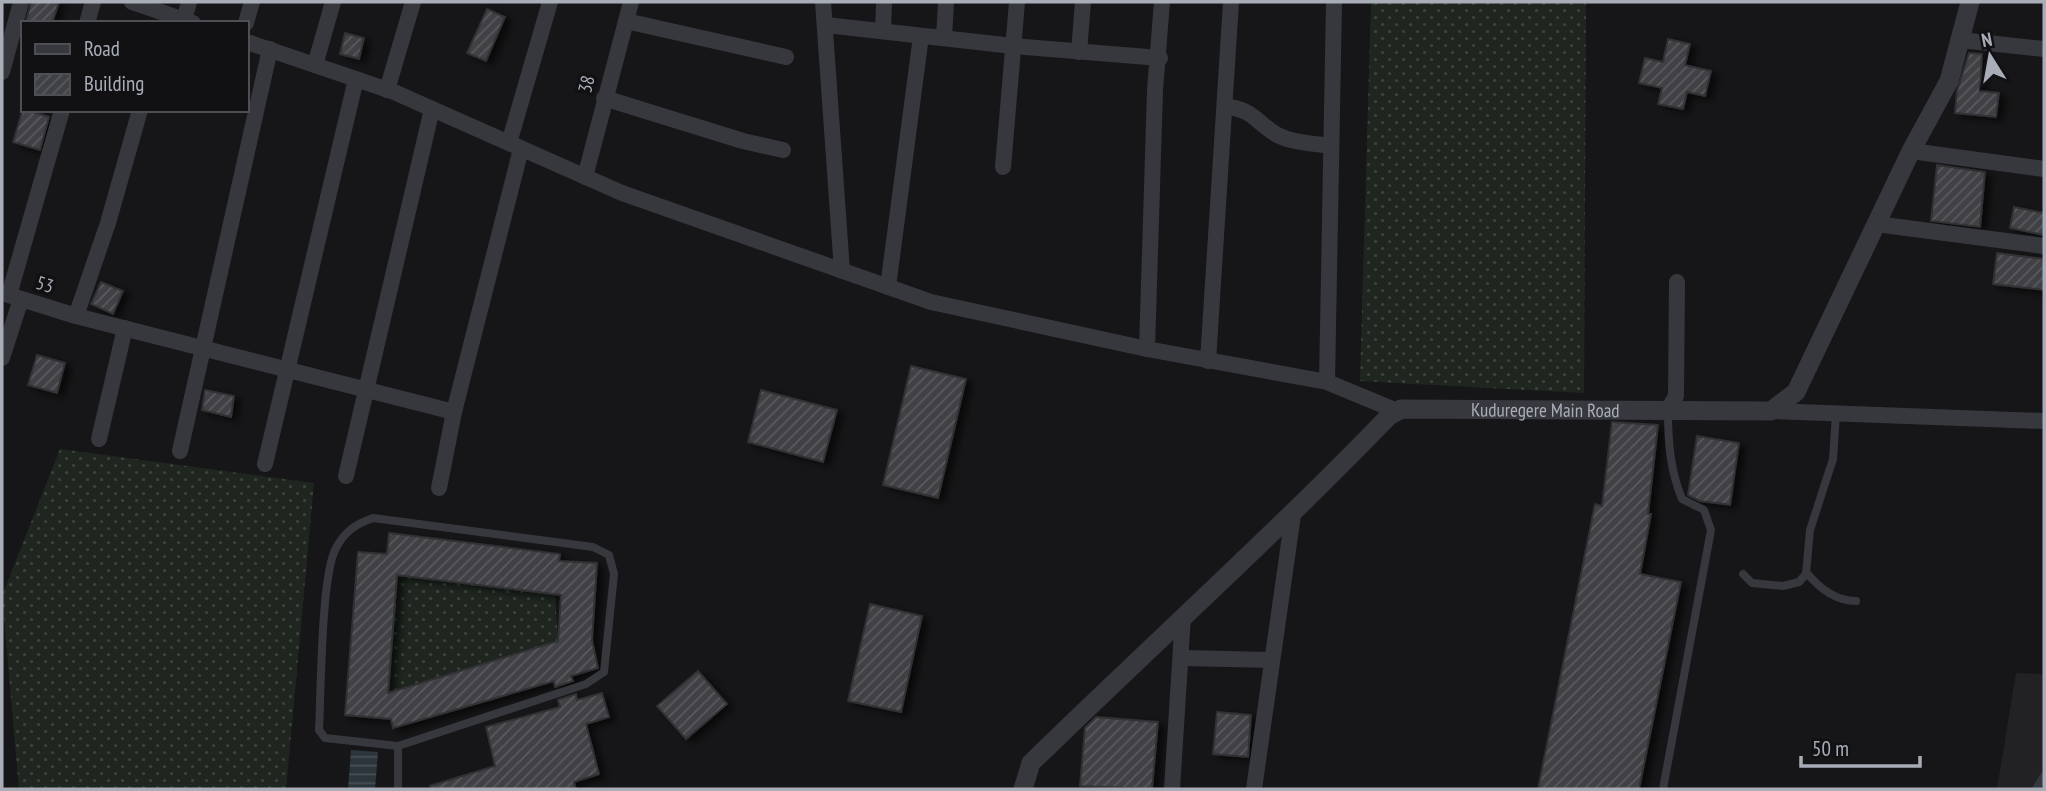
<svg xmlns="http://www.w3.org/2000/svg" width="2046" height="791" viewBox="0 0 2046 791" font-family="'PT Sans Narrow',sans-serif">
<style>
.built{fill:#222225}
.grass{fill:url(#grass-dots)}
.water{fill:url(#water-rules)}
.building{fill:url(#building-hatch);stroke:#303034;stroke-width:2;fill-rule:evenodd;filter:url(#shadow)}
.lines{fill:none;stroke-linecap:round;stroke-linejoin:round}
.service{stroke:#37383d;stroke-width:8}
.minor{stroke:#37383d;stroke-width:16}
.tertiary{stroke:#37383d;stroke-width:19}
.labels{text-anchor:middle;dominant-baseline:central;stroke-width:7;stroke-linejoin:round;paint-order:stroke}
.street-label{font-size:19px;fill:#a8adb8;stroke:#111113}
</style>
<defs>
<pattern id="grass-dots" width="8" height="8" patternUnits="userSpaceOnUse" patternTransform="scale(1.75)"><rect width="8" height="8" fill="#1e261f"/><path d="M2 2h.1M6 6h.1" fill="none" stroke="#3c433d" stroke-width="1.8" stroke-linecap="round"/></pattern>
<pattern id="water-rules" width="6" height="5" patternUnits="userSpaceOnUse" patternTransform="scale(1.75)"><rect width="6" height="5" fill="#2c353c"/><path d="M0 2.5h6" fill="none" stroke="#485056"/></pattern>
<pattern id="building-hatch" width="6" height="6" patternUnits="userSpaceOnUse" patternTransform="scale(1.75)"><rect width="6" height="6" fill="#404145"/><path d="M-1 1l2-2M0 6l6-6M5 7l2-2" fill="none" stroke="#595a5e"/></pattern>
<filter id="shadow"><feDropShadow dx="6" dy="3.5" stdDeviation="3.5" flood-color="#0009"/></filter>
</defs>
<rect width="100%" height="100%" fill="#161618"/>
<!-- built -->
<path class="built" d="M2016,673L2044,674V789H1997Z"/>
<!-- grass -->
<g class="grass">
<path d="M1371,2H1586L1584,393L1360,381Z"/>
<path d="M60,449L314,483L286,789H19L2,596Z"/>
<path d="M397,575L555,594L558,641L388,693Z"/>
</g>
<!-- water -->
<path class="water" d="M351,750L378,752L375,789H348Z"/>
<!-- building -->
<g class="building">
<path d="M31,2H59L52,23L26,22Z"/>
<path d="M487,9L505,17L486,61L467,53Z"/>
<path d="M345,33L364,38L359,59L340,54Z"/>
<path d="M1668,39L1690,44L1685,65L1711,71L1705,96L1687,92L1683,109L1658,104L1662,88L1639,83L1645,58L1663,62Z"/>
<path d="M1969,53L1982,54L1980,91L1999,93L1996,117L1955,113L1957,91Z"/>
<path d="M23,109L49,117L40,150L13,142Z"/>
<path d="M1937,165L1985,172L1980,227L1931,221Z"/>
<path d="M2014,207L2044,213V235L2010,228Z"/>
<path d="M1997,253L2044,259V290L1993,284Z"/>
<path d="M101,282L123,291L113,314L91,304Z"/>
<path d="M37,355L65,363L57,393L28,385Z"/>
<path d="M911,366L966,379L938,498L883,485Z"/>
<path d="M205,390L234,396L231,417L202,410Z"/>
<path d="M761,390L837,410L823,462L748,442Z"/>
<path d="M1612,422L1658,425L1648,514H1651L1640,574L1681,582L1639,789H1538L1595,504L1602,506Z"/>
<path d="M1697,436L1739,443L1730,505L1700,501L1688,495Z"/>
<path d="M389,533L560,554L559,561L597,563L592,640L598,668L571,676L573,681L555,687L554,681L393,728L391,719L345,715L358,552L387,554ZM397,575L561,595L558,641L388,693Z"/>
<path d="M870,604L922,616L901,712L848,701Z"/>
<path d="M698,671L727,704L686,739L657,706Z"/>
<path d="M602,693L609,717L586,724L599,774L574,782L576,789H431L430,786L495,766L486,727L560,707L558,700L576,694L577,700Z"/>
<path d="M1217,712L1251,715L1248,757L1213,754Z"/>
<path d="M1096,717L1158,722L1152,789L1080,786L1085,728Z"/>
</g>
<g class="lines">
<!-- service -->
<g class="service">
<path d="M373,518L593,547L609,555L614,574L604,672L586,684L398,746L325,738L319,730C321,693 321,575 336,548C345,531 356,524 373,518Z"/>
<path d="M1806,572C1819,588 1835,601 1856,601"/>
<path d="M1743,574L1752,583L1783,586L1799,582L1806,574L1810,530L1833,459L1836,414"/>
<path d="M398,746V789"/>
<path d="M1663,789L1711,530L1704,510L1682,499C1670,470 1668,441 1668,410"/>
<path d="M2036,789L2044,776"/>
</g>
<!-- minor -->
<g class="minor">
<path d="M132,2L193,23"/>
<path d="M823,2L842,271"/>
<path d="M184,20L189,2"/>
<path d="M626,21L786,57"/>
<path d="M87,23L93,2"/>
<path d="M246,23L252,2"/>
<path d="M826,25L1013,46L1160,58"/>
<path d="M883,31L884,2"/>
<path d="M944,38L946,2"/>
<path d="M1960,40L2044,49"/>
<path d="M247,42L394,92L622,193L931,302L1147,349L1327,382L1397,411"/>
<path d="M1079,52L1083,2"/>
<path d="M315,65L333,2"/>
<path d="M2,72L21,2"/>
<path d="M387,90L413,2"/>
<path d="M604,98L743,141L783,150"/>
<path d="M1225,106C1254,111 1252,118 1274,133C1290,143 1312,143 1330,146"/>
<path d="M509,143L550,2"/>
<path d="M1911,151L2044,169"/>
<path d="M1003,167L1017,2"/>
<path d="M585,177L631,2"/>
<path d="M1876,224L2044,246"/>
<path d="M888,287L921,36"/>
<path d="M2,293L76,316L454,412"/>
<path d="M9,295L62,110"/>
<path d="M76,316L108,223L140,110"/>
<path d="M1147,349L1155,90L1162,2"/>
<path d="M2,358L21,299"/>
<path d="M1208,361L1231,2"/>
<path d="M1327,382L1334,2"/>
<path d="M1668,410L1676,396L1677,282"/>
<path d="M1771,411L2044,421"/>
<path d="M99,439L125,328"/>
<path d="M180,451L270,49"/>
<path d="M265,464L356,79"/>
<path d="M346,476L432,109"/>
<path d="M439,488L454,412L521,149"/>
<path d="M1182,658L1272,660"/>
<path d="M1172,789L1183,616"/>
<path d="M1254,789L1293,515"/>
</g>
<!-- tertiary -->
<path class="tertiary" id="s1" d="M1023,789L1031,763C1150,647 1274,535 1389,416L1401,409L1771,411L1796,392L1911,151L1949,81L1970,2"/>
</g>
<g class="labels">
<!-- street labels -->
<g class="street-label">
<text transform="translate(586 84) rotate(-76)">38</text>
<text transform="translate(45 284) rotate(17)">53</text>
<text stroke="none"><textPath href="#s1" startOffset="684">Kuduregere Main Road</textPath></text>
</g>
</g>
<!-- border -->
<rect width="2046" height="791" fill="none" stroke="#a8adb8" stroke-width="7"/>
<!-- legend -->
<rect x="21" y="21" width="228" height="91" fill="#111113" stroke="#4d4f55" stroke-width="2"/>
<rect x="35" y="44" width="35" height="10" fill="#37383d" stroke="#4d4f55" stroke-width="2"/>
<text x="84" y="56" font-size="21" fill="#a8adb8">Road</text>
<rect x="35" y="74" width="35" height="21" fill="url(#building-hatch)" stroke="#4d4f55" stroke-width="2"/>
<text x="84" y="91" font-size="21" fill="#a8adb8">Building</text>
<!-- north arrow -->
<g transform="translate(1990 56) rotate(349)" stroke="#111113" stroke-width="5" paint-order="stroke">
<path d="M0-5L12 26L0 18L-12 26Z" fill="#a8adb8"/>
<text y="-10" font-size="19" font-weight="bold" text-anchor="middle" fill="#a8adb8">N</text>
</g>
<!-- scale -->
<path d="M1801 756v10h119v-10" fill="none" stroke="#a8adb8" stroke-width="3.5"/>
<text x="1812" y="756" font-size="21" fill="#a8adb8" stroke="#111113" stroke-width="5" paint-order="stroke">50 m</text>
</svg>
